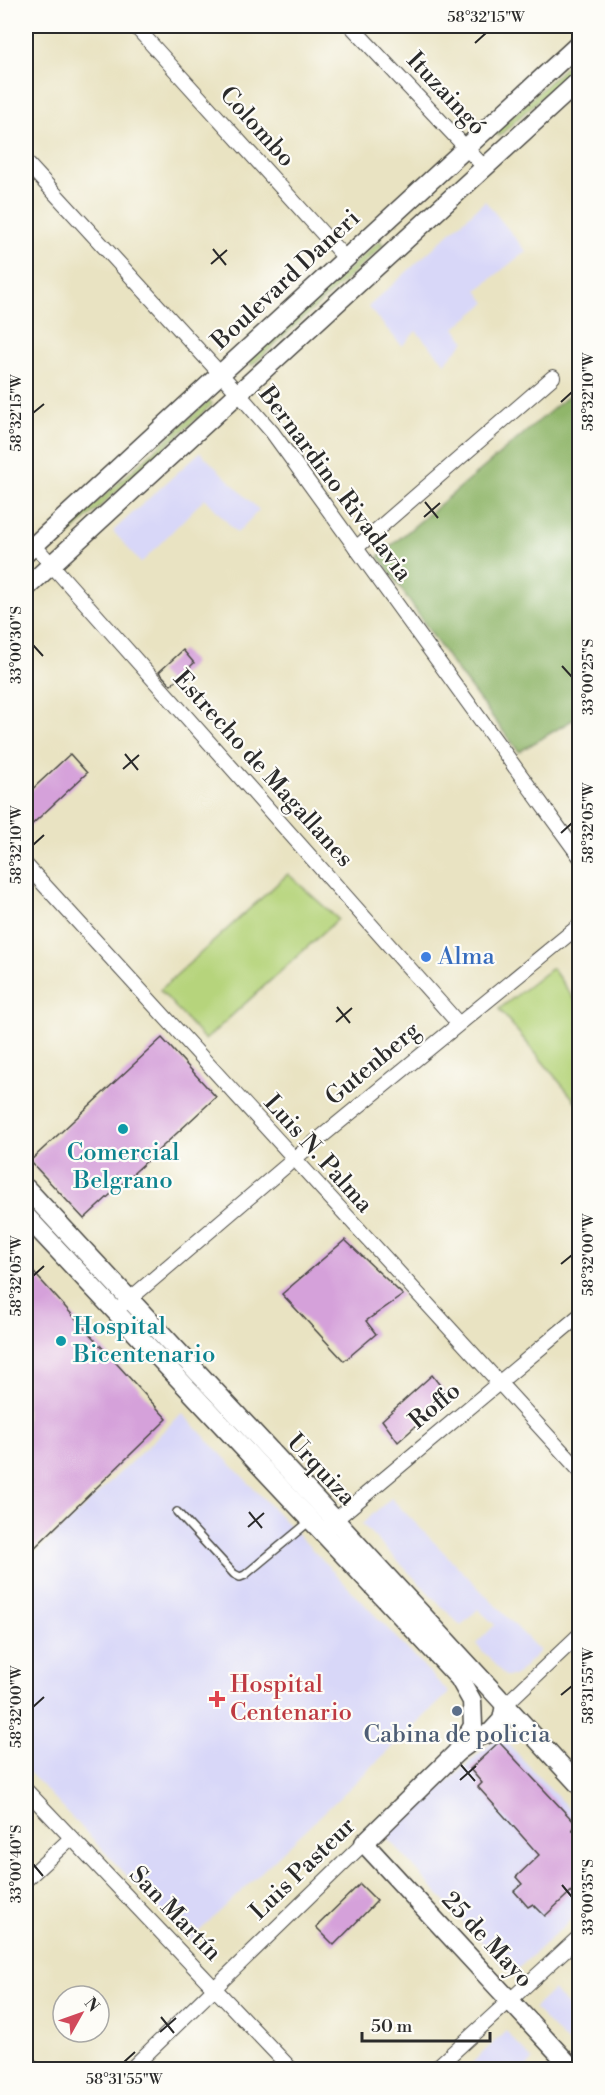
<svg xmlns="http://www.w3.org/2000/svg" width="605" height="2095" viewBox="0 0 605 2095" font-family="'Libre Bodoni',serif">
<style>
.built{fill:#d8d7f8}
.green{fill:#b6d47b;stroke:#708053;stroke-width:1.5}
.forest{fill:#90b66b;stroke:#5e704b;stroke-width:1.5}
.building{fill:#d5a1da}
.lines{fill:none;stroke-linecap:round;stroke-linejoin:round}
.lane-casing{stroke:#484742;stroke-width:10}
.street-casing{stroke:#484742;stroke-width:16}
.secondary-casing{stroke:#484742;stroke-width:21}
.lane{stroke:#fff;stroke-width:7}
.street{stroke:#fff;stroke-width:14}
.secondary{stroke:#fff;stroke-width:18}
.ticks{fill:none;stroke:#2b2b2b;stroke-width:2}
.shop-dot{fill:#3f7fe0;stroke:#fdfcf7;stroke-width:2}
.culture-dot{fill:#0f9aa8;stroke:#fdfcf7;stroke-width:2}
.health-dot{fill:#e0444e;stroke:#fdfcf7;stroke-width:2}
.service-dot{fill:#5c6f8a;stroke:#fdfcf7;stroke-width:2}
.labels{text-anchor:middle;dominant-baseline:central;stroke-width:4.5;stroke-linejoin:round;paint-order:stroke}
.street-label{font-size:24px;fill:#2b2b2b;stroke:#fdfcf7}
.shop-label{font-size:24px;fill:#366cbe;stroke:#fdfcf7;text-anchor:start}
.culture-label{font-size:24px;fill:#0d838f;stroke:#fdfcf7}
.health-label{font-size:24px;fill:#be3a42;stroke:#fdfcf7;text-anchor:start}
.service-label{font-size:24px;fill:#4e5e75;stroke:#fdfcf7}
.neatline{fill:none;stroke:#2b2b2b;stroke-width:2}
.ticks-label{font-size:15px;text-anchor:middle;fill:#2b2b2b}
</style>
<rect width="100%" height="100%" fill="#fdfcf7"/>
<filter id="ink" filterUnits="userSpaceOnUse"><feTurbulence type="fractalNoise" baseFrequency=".0167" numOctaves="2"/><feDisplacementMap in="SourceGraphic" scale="12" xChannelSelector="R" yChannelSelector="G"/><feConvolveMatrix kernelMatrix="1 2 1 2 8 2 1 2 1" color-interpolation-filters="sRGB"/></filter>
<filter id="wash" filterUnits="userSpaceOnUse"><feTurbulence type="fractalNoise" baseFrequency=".008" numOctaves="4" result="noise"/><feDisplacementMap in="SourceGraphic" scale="24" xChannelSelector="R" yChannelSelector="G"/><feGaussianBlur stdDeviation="1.35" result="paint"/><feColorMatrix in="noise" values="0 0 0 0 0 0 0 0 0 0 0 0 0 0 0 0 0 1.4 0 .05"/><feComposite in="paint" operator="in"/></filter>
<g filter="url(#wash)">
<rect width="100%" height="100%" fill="#e9e3c2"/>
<!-- built -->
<g class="built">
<path d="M485,201L526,251L477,290L486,303L455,328L465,341L445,363L416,331L402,346L368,307Z"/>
<path d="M200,452L259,510L237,533L205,498L141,563L113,531Z"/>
<path d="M182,1413L449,1693L189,1941L26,1769V1563Z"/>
<path d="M391,1498L540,1651L515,1676H505L476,1644L495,1625L478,1609L461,1626L362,1524Z"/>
<path d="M500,1735L579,1820V1912L511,1975L386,1836Z"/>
<path d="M553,1990L579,2018V2055L534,2008Z"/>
<path d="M506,2031L533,2061L524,2069H478L472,2063Z"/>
</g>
<!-- green -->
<g class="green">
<path d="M574,59L578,63L499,136L496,132Z"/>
<path d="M380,241L383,245L252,365L248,362Z"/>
<path d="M209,401L212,404L60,543L57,539Z"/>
<path d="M288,874L338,919L205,1040L160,990Z"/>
<path d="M552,968L579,1006L580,1099L576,1102L499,1009Z"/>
</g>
<!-- forest -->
<path class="forest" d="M579,387V716L519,752L450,661L379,556Z"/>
<g id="blocks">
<!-- building -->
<g class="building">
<path d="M183,650L194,663L171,685L159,672Z"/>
<path d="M70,754L87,773L26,830V795Z"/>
<path d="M162,1038L216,1097L84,1219L30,1161Z"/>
<path d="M345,1240L403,1295L366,1321L376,1334L344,1361L282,1294Z"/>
<path d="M26,1264L167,1419L26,1556Z"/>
<path d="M432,1375L449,1397L398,1442L382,1420Z"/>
<path d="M499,1742L577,1825L572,1829L579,1837V1884L545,1916L533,1904L528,1907L514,1891L522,1884L516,1877L539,1855L478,1787L482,1783L470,1769Z"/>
<path d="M360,1884L377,1901L334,1945L316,1927Z"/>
</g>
</g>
</g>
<g filter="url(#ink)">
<use href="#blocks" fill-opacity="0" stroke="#484742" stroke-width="1.5"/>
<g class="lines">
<!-- lane casing -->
<g class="lane-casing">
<path id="lane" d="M177,1512L234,1574L240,1577L245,1575L310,1521"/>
</g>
<!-- street casing -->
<g class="street-casing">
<g id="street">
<path d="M135,26L345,258"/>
<path d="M351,26L484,167"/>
<path d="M26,162L238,393L272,432L580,857"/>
<path d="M34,545L458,1023"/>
<path d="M356,548L553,377"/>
<path d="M26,865L580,1471"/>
<path d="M124,1304L293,1160L580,925"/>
<path d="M328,1526L580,1315"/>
<path d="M505,1705L580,1634"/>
<path d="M26,1790L292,2070"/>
<path d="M26,1880L71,1838"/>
<path d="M26,2060L34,2070"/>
<path d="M130,2070L364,1843"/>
<path d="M434,2070L580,1936"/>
</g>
</g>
<!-- secondary casing -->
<g class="secondary-casing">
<g id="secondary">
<path d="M26,553L580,43"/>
<path d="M26,588L580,80"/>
<path d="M26,1188L335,1520L580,1786"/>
<path d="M26,1216L459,1678L472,1701L473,1726L457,1752"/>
<path d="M505,1705L502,1720L490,1733L479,1736L457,1752L364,1843L574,2070"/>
</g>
</g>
<!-- lane -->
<use href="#lane" class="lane"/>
<!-- street -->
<use href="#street" class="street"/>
<!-- secondary -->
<use href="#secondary" class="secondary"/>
</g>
</g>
<!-- ticks -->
<path class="ticks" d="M475,43L486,33M213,249L226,265M211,264L227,250M561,402L572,392M33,413L44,404M425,502L438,518M424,517L440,503M33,645L43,656M562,666L572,677M125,754L138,770M123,769L139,755M561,833L572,823M33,845L44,835M337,1007L350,1023M336,1022L352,1008M561,1264L572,1255M33,1276L44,1266M249,1512L262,1528M248,1527L264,1513M561,1695L572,1686M33,1707L44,1697M461,1765L475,1781M460,1780L476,1766M33,1864L43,1876M562,1885L572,1897M161,2017L174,2033M160,2032L176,2018M124,2062L135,2052"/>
<!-- markers -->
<circle class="shop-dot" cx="426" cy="957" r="6"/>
<g class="culture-dot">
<circle cx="123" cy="1129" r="6"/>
<circle cx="61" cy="1341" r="6"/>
</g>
<path class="health-dot" d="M214 1690h6v6h6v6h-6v6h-6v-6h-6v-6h6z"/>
<circle class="service-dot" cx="457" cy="1711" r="6"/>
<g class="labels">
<!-- street labels -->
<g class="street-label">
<text transform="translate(446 94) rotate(47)">Ituzaingó</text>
<text transform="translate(257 127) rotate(48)">Colombo</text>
<text transform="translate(286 280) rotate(-43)">Boulevard Daneri</text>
<text transform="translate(335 484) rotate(53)">Bernardino Rivadavia</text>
<text transform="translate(263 769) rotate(48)">Estrecho de Magallanes</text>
<text transform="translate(373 1064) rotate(-40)">Gutenberg</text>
<text transform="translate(318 1154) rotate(48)">Luis N. Palma</text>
<text transform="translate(435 1406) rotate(-40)">Roffo</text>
<text transform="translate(321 1470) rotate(47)">Urquiza</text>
<text transform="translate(303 1869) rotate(-44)">Luis Pasteur</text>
<text transform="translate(175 1914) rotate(46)">San Martín</text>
<text transform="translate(487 1940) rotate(47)">25 de Mayo</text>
</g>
<!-- shop labels -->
<g class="shop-label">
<text x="438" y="957">Alma</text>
</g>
<!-- culture labels -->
<g class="culture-label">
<text x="123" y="1153">Comercial<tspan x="123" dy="28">Belgrano</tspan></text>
<text x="73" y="1327" text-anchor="start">Hospital<tspan x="73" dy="28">Bicentenario</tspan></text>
</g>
<!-- health labels -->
<g class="health-label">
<text x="230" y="1685">Hospital<tspan x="230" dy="28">Centenario</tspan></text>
</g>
<!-- service labels -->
<g class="service-label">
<text x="457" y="1735">Cabina de policia</text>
</g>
</g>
<!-- margin -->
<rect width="605" height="2095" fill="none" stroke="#fdfcf7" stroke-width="66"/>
<!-- north arrow -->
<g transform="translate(81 2014) rotate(50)"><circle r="28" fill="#fdfcf7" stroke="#a9a8a5" stroke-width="1.5"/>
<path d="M0-4.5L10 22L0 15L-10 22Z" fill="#d1495b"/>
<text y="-9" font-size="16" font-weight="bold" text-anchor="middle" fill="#2b2b2b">N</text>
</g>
<!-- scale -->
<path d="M362 2032v9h128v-9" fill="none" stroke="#2b2b2b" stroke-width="3"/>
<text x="371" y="2032" font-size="18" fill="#2b2b2b" stroke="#fdfcf7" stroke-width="4.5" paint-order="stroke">50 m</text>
<rect x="33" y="33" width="539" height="2029" class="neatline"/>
<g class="ticks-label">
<text x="486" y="22">58°32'15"W</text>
<text transform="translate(588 392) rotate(-90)" y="5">58°32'10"W</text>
<text transform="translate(16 413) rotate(-90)" y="5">58°32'15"W</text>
<text transform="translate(16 645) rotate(-90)" y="5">33°00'30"S</text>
<text transform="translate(588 677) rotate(-90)" y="5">33°00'25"S</text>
<text transform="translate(588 823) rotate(-90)" y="5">58°32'05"W</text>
<text transform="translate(16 845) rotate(-90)" y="5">58°32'10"W</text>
<text transform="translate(588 1255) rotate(-90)" y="5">58°32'00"W</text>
<text transform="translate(16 1276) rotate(-90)" y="5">58°32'05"W</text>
<text transform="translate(588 1686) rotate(-90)" y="5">58°31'55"W</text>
<text transform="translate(16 1707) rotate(-90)" y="5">58°32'00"W</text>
<text transform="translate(16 1864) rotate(-90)" y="5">33°00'40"S</text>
<text transform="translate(588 1897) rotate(-90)" y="5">33°00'35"S</text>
<text x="124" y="2084">58°31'55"W</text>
</g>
</svg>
